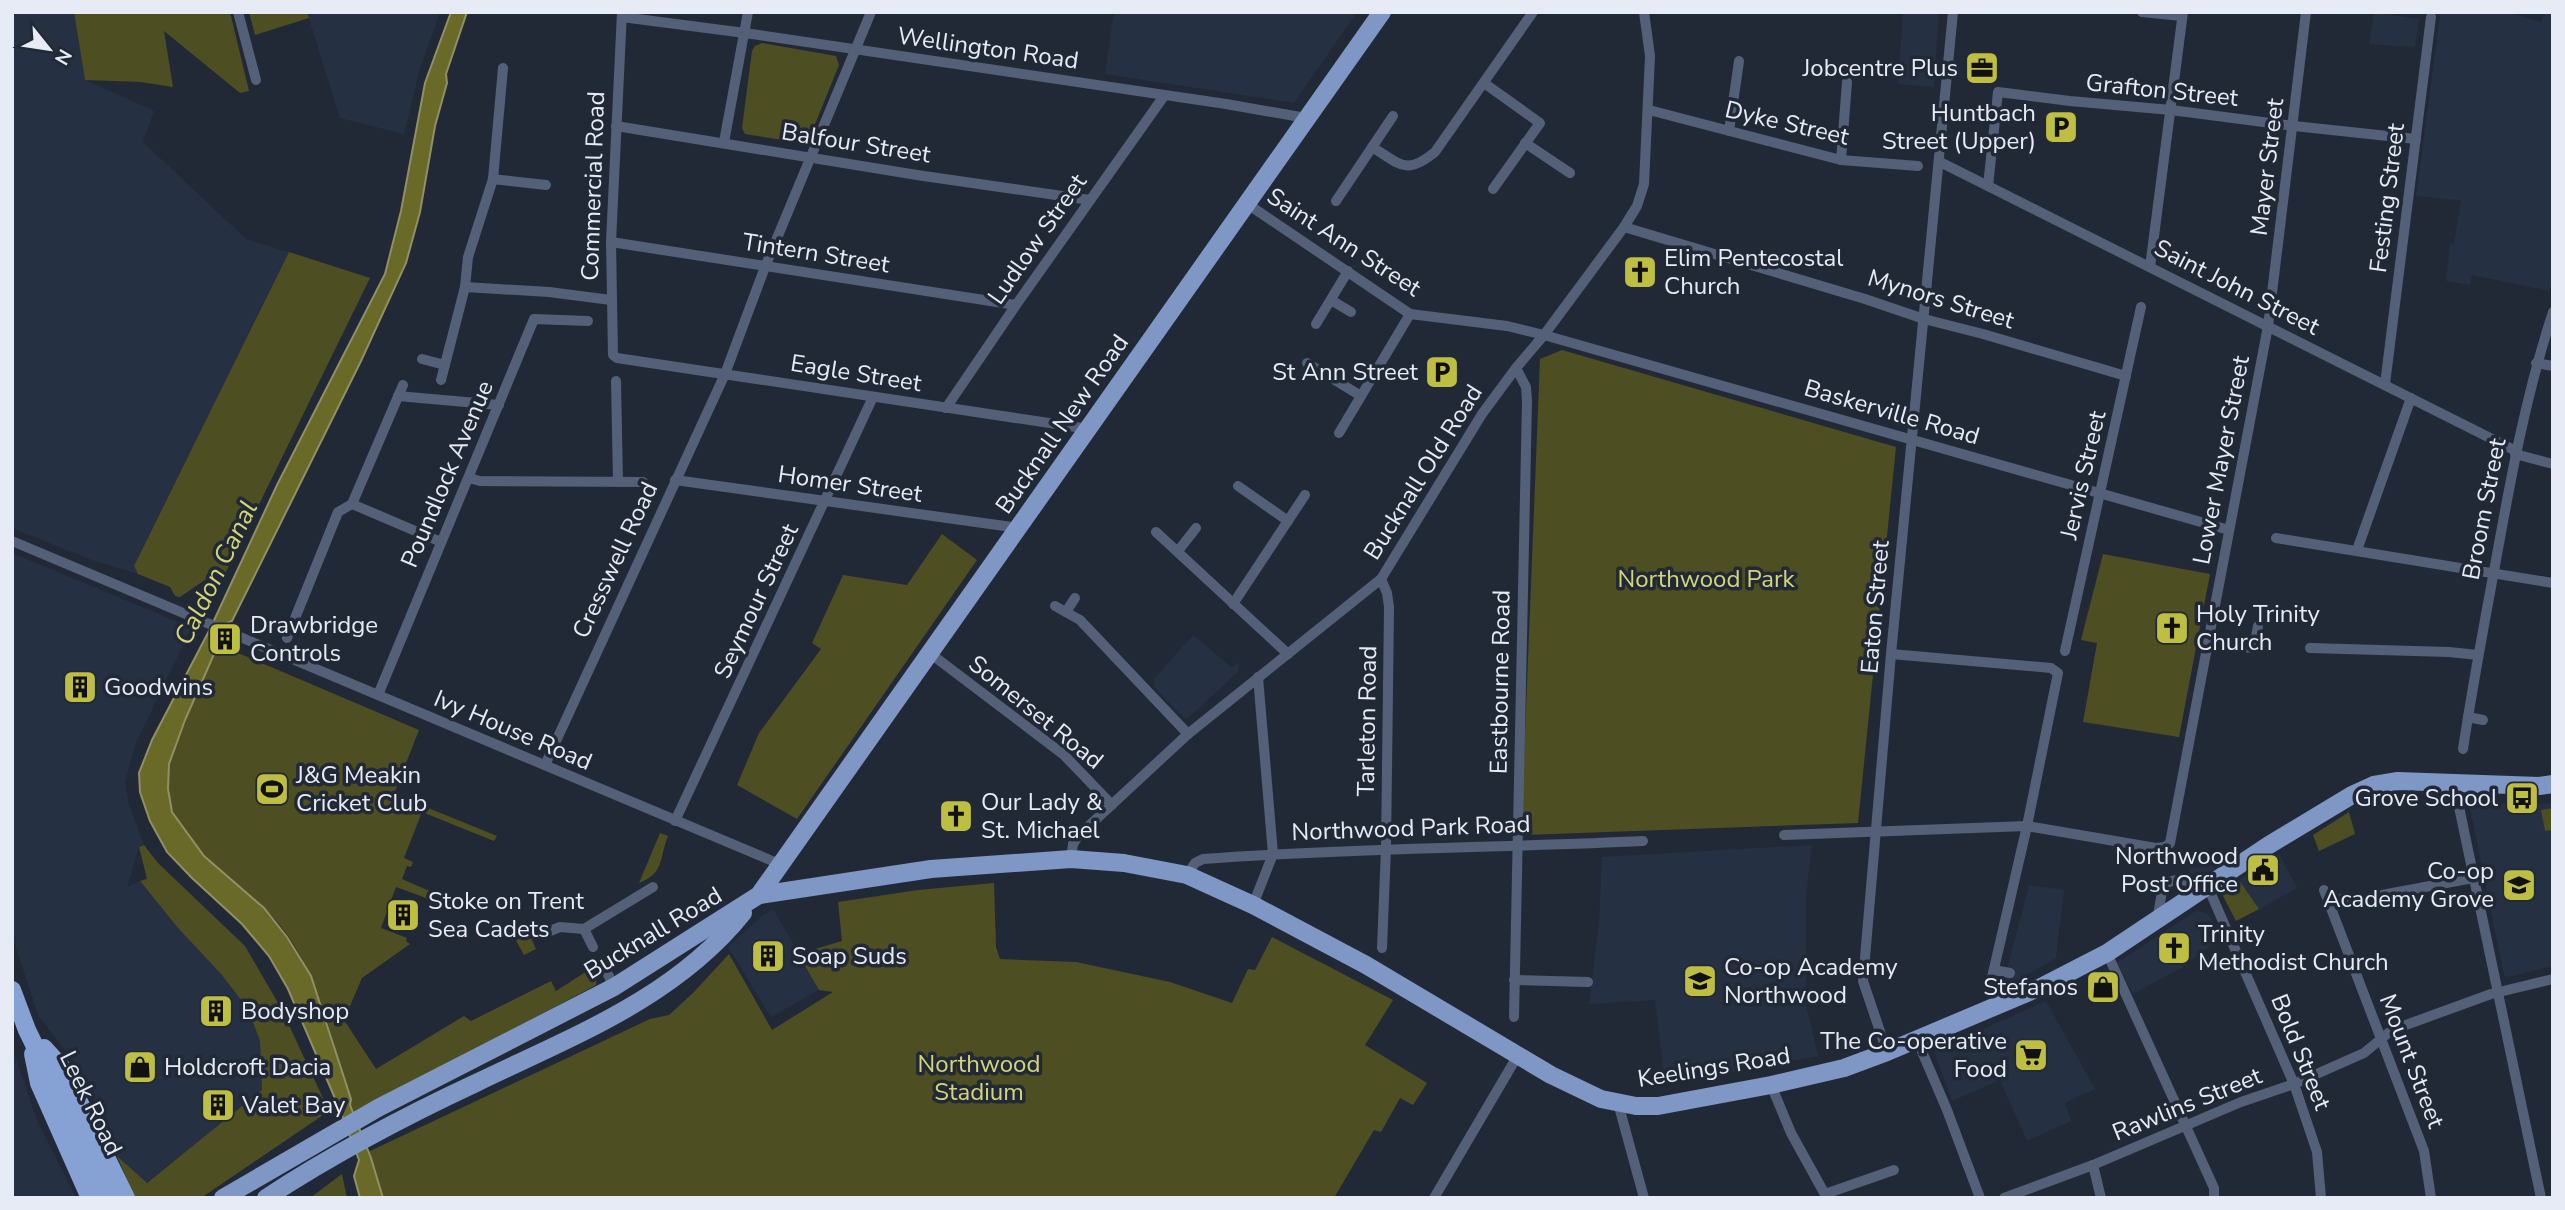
<svg xmlns="http://www.w3.org/2000/svg" width="2565" height="1210" viewBox="0 0 2565 1210" font-family="'Nunito Sans',sans-serif">
<style>
.built{fill:#263043}
.green{fill:#4d4e22}
.water{fill:#696928;stroke:#8f9066;stroke-width:2}
.lines{fill:none;stroke-linecap:round;stroke-linejoin:round}
.minor{stroke:#546077;stroke-width:10}
.primary{stroke:#7e97c5;stroke-width:18}
.trunk{stroke:#86a2d4;stroke-width:18}
.labels{text-anchor:middle;dominant-baseline:central;stroke-width:7;stroke-linejoin:round;paint-order:stroke}
.street-label{font-size:24px;fill:#e7ebf5;stroke:#222936}
.poi-label{font-size:24px;fill:#e7ebf5;stroke:#222936;text-anchor:start}
.park-label{font-size:24px;fill:#d4d577;stroke:#222936}
.water-label{font-size:26px;font-style:italic;fill:#d3d476;stroke:#222936}
</style>
<rect width="100%" height="100%" fill="#222936"/>
<!-- built -->
<g class="built">
<path d="M12,12H74L85,80L154,111L143,142L246,239L289,252L134,566L138,574L92,560L12,528Z"/>
<path d="M307,12H440L420,68L404,134L340,118Z"/>
<path d="M1114,12H1357L1294,103L1105,74Z"/>
<path d="M1903,12H1939L1934,87L1898,84Z"/>
<path d="M2374,12L2419,19L2415,47L2369,44Z"/>
<path d="M2428,12H2508L2541,22L2545,12H2553V279L2549,291L2472,275L2470,285L2446,281L2450,245L2454,244L2461,200L2416,196L2440,16Z"/>
<path d="M12,553L185,625L190,630L136,743L125,782L129,805L144,845L139,847L127,887L140,881L178,928L221,974L248,1009L260,1041L262,1091L146,1183L117,1156L81,1071L38,1015L12,935Z"/>
<path d="M1193,635L1232,668L1239,662L1238,672L1188,718H1184L1155,688L1154,679Z"/>
<path d="M2553,802V966L2508,977L2504,975L2469,803L2543,804Z"/>
<path d="M1812,845L1806,895V1005L1818,1056L1665,1084L1655,1000L1589,1004L1599,922L1602,857Z"/>
<path d="M2279,854L2297,888L2259,909L2239,880Z"/>
<path d="M2210,860L2215,868L2202,880L2188,876L2191,865L2199,868Z"/>
<path d="M2029,885L2064,890L2056,958L2002,989Z"/>
<path d="M774,910L819,990L771,1017L728,947L762,916Z"/>
<path d="M2196,911L2207,913L2221,938L2181,968L2133,994L2117,963Z"/>
<path d="M2046,1001L2095,1089L2065,1103L2071,1121L2027,1141L2000,1080L1952,1101L1934,1051Z"/>
<path d="M12,1047L38,1123L76,1198H12Z"/>
</g>
<!-- green -->
<g class="green">
<path d="M74,12H230L249,91L240,93L164,31L173,87L141,82L85,80Z"/>
<path d="M249,12H307L309,18L255,35Z"/>
<path d="M762,43L836,56L839,65L807,144L745,134L742,128L752,51L755,46Z"/>
<path d="M289,252L370,278L221,582L215,573L180,597L175,596L170,587L138,574L134,566Z"/>
<path d="M1562,350L1896,447L1858,823L1521,835L1540,359Z"/>
<path d="M942,534L977,560L797,819L737,785L759,733L821,649L812,643L843,575L907,585Z"/>
<path d="M2103,554L2210,574L2179,737L2083,722L2097,643L2081,640Z"/>
<path d="M217,644L419,730L394,794L497,836L494,841L422,812L404,858L413,862L411,867L407,866L402,879L434,893L436,897L434,901L396,887L381,928L407,938L406,941L410,944L362,978L344,1020L376,1069L464,1016L471,1021L551,981L556,991L598,964L596,985L353,1114L350,1105V1099C329,1032 316,957 263,907C228,874 171,842 168,789C165,743 202,688 217,644Z"/>
<path d="M2553,808V830L2545,831L2541,810Z"/>
<path d="M2349,812L2355,834L2319,851L2313,835Z"/>
<path d="M660,833L668,836C659,858 665,873 639,883Z"/>
<path d="M144,845L158,863L245,946L281,1008L329,1111L201,1198H135L117,1156L147,1183L262,1090L260,1041L248,1009L221,974L178,928L140,881L147,879L139,847Z"/>
<path d="M2239,880L2259,909L2236,921L2221,892Z"/>
<path d="M994,883L996,947L1000,959L1076,962L1170,982L1232,1003L1248,969L1255,970L1272,937L1393,1000L1365,1045L1427,1083L1413,1105L1400,1098L1381,1132L1374,1130L1334,1198H383L368,1152L650,1019L669,1015L694,992L729,954L772,1030L833,992L819,990L798,954L842,941L838,902L918,890Z"/>
<path d="M526,927L536,949L524,955L512,933Z"/>
<path d="M342,1174L347,1198H310Z"/>
</g>
<!-- water -->
<path class="water" d="M451,12H467L446,74L447,83L435,126L420,212L406,263L361,361L232,621L227,623L221,634L222,636L185,720L169,764L168,789L172,812L204,856L264,908L287,937L311,976L351,1099L350,1105L371,1158L383,1198H360L354,1176L359,1160L340,1110L288,989L269,956L242,924L192,878L167,852L150,821L140,792L139,773L152,740L210,629L277,485L385,274L401,211L425,83Z"/>
<g class="lines">
<!-- minor -->
<g class="minor">
<path d="M238,12L256,80"/>
<path d="M622,12L611,242L613,355L617,358L1089,429"/>
<path d="M2142,12L2182,16"/>
<path d="M622,17L745,33L1226,104L1306,118"/>
<path d="M1484,83L1540,123L1493,189"/>
<path d="M1649,110L1841,160L1918,166"/>
<path d="M616,126L917,175L1090,200"/>
<path d="M1729,131L1739,61"/>
<path d="M724,142L748,12"/>
<path d="M1525,143L1570,173"/>
<path d="M1372,147C1400,164 1406,176 1435,152L1533,12"/>
<path d="M1841,160L1847,82"/>
<path d="M1940,162L2516,451"/>
<path d="M493,179L546,185"/>
<path d="M1988,186L1998,92L2070,101L2171,110L2294,126L2416,139"/>
<path d="M1336,201L1393,116"/>
<path d="M1246,203L1410,314L1507,326L1544,335L2229,530"/>
<path d="M1624,227L1865,299L1924,319L1983,334L2126,376"/>
<path d="M611,242L1016,305"/>
<path d="M2150,267L2183,12"/>
<path d="M465,287L549,292L611,300"/>
<path d="M1331,300L1351,312"/>
<path d="M1316,324L1348,271"/>
<path d="M422,359L445,365"/>
<path d="M1307,363L1361,396"/>
<path d="M2536,363L2553,366"/>
<path d="M441,380L465,287L468,257L493,179L503,68"/>
<path d="M616,381L618,482"/>
<path d="M2385,384L2431,17"/>
<path d="M398,396L499,405"/>
<path d="M946,408L1016,305L1164,96"/>
<path d="M1339,433L1410,314"/>
<path d="M2515,454L2553,464"/>
<path d="M469,478L480,481L643,482"/>
<path d="M675,480L1019,528"/>
<path d="M1238,486L1288,521"/>
<path d="M352,504L403,385"/>
<path d="M352,504L441,542"/>
<path d="M1156,532L1288,654"/>
<path d="M2276,538L2553,583"/>
<path d="M12,541L782,865"/>
<path d="M2357,550L2411,398"/>
<path d="M1178,551L1196,528"/>
<path d="M1381,579L1387,593L1389,607L1386,848L1382,948"/>
<path d="M1233,604L1305,495"/>
<path d="M1055,606L1080,620L1188,734"/>
<path d="M1066,612L1075,598"/>
<path d="M287,638L338,512L352,504"/>
<path d="M2208,645L2254,648L2258,626"/>
<path d="M2310,648L2449,652L2478,655"/>
<path d="M2065,651L2141,307"/>
<path d="M931,654L1064,755L1112,805"/>
<path d="M1891,654L2051,668L2058,673L2027,826L1990,986"/>
<path d="M378,695L534,319L588,321"/>
<path d="M2468,717L2483,720"/>
<path d="M2463,749C2472,689 2483,630 2494,571C2510,483 2525,397 2553,312"/>
<path d="M545,765L725,374L765,267L871,12"/>
<path d="M2454,783L2541,1198"/>
<path d="M675,821L873,397"/>
<path d="M1784,835L2027,826L2156,848L2165,847L2170,843L2268,326L2306,12"/>
<path d="M1071,859L1073,844L1078,836L1188,734L1381,579L1482,414L1516,368L1544,335L1624,227L1637,206L1644,184L1650,56L1644,12"/>
<path d="M1187,875L1195,863L1203,859C1349,848 1496,848 1643,841"/>
<path d="M2324,890L2424,1151L2431,1198"/>
<path d="M2382,895L2473,878"/>
<path d="M2328,904L2347,897"/>
<path d="M1253,905L1273,854L1258,677"/>
<path d="M2157,921L2163,886C2176,874 2193,883 2208,887L2294,1084L2317,1152L2321,1198"/>
<path d="M584,929L593,947"/>
<path d="M540,935L560,927L584,929L653,887"/>
<path d="M2107,953L2214,1188V1198"/>
<path d="M602,962L614,987"/>
<path d="M1994,970L2010,973"/>
<path d="M1514,980L1588,982"/>
<path d="M1514,1017L1527,401L1526,387L1516,368"/>
<path d="M1917,1040L1947,1110L1980,1198"/>
<path d="M1887,1052L1863,981L1891,654L1953,12"/>
<path d="M1771,1085L1791,1133L1827,1198"/>
<path d="M1618,1103L1644,1198"/>
<path d="M2093,1165L2101,1198"/>
<path d="M1825,1194L1894,1170"/>
<path d="M1434,1198L1518,1055"/>
<path d="M2004,1198L2093,1165L2241,1102L2294,1084L2364,1053L2392,1030L2491,994L2553,979"/>
</g>
<!-- primary -->
<g class="primary">
<path d="M759,895L931,869L1071,859L1124,863L1187,875L1253,905L1366,965L1551,1075L1601,1099L1636,1106H1658L1771,1085L1844,1068L1887,1052L2041,987L2107,953L2269,845L2352,795L2374,785L2398,781L2539,786L2553,784"/>
<path d="M223,1198L378,1108L614,987L759,895L1382,12"/>
<path d="M266,1198C333,1154 403,1117 476,1083C571,1037 675,998 743,913"/>
</g>
<!-- trunk -->
<g class="trunk">
<path d="M12,990L27,1030L109,1198"/>
<path d="M44,1048L63,1069L126,1198"/>
<path d="M33,1054L39,1083L90,1198"/>
</g>
</g>
<!-- icons -->
<defs>
<g id="office-square" transform="scale(1.75)"><rect x="-9" y="-9" width="18" height="18" rx="4" fill="#bebf42" stroke="#222936"/><path d="M-6-3h4V-5.5h4V-3h4V5H-6ZM-1-4.5V-3h2v-1.5ZM-6 0V1H6V0Z" fill="#111"/></g>
<g id="parking-square" transform="scale(1.75)"><rect x="-9" y="-9" width="18" height="18" rx="4" fill="#bebf42" stroke="#222936"/><path d="M-3.5-5.5H1a3.5 3.5 0 0 1 0 7H-1V5.5H-3.5ZM-1-3.4V-.6H.8a1.4 1.4 0 0 0 0-2.8Z" fill="#111"/></g>
<g id="church-square" transform="scale(1.75)"><rect x="-9" y="-9" width="18" height="18" rx="4" fill="#bebf42" stroke="#222936"/><path d="M-1.2-6h2.4v3.5h3.3v2.4h-3.3V6h-2.4V-.1h-3.3v-2.4h3.3Z" fill="#111"/></g>
<g id="building-square" transform="scale(1.75)"><rect x="-9" y="-9" width="18" height="18" rx="4" fill="#bebf42" stroke="#222936"/><path d="M-4-6H4V6H1V3H-1V6H-4ZM-2.5-4.3h1.7v1.8h-1.7ZM.8-4.3h1.7v1.8H.8ZM-2.5-1h1.7V.8h-1.7ZM.8-1h1.7V.8H.8Z" fill="#111"/></g>
<g id="stadium-square" transform="scale(1.75)"><rect x="-9" y="-9" width="18" height="18" rx="4" fill="#bebf42" stroke="#222936"/><path d="M0-5a6.5 5 0 1 0 0 10a6.5 5 0 1 0 0-10ZM-3.5-1.8h7v3.6h-7Z" fill="#111"/></g>
<g id="bus-square" transform="scale(1.75)"><rect x="-9" y="-9" width="18" height="18" rx="4" fill="#bebf42" stroke="#222936"/><path d="M-5-6H5V4H4V6H2V4H-2V6H-4V4H-5ZM-3.5-4V0h7V-4ZM-3.5 1.2v1.5H-2V1.2ZM2 1.2v1.5H3.5V1.2Z" fill="#111"/></g>
<g id="civic-square" transform="scale(1.75)"><rect x="-9" y="-9" width="18" height="18" rx="4" fill="#bebf42" stroke="#222936"/><path d="M-.6-6.5H3V-4.5H.6V-3L4-1V1h2V6H-6V1h2V-1L-.6-3ZM-1.2 2.5V6h2.4V2.5Z" fill="#111"/></g>
<g id="school-square" transform="scale(1.75)"><rect x="-9" y="-9" width="18" height="18" rx="4" fill="#bebf42" stroke="#222936"/><path d="M0-5L7-2L0 1L-7-2ZM-4 1L0 2.5L4 1V4Q0 6-4 4Z" fill="#111"/></g>
<g id="shop-square" transform="scale(1.75)"><rect x="-9" y="-9" width="18" height="18" rx="4" fill="#bebf42" stroke="#222936"/><path d="M-5-2.5h2.3a2.7 3.5 0 0 1 5.4 0H5L5.5 6h-11ZM-1.5-2.5h3a1.5 2.3 0 0 0-3 0Z" fill="#111"/></g>
<g id="supermarket-square" transform="scale(1.75)"><rect x="-9" y="-9" width="18" height="18" rx="4" fill="#bebf42" stroke="#222936"/><path d="M-6-5.5h2.5l.6 2H6L4.5 2H-2.5L-4.4-4H-6ZM-1.5 3.2a1.3 1.3 0 1 0 .1 0ZM3 3.2a1.3 1.3 0 1 0 .1 0Z" fill="#111"/></g>
</defs>
<g fill-rule="evenodd">
<use href="#office-square" x="1982" y="68"/>
<use href="#parking-square" x="2061" y="127"/>
<use href="#church-square" x="1640" y="272"/>
<use href="#parking-square" x="1442" y="372"/>
<use href="#church-square" x="2172" y="628"/>
<use href="#building-square" x="225" y="639"/>
<use href="#building-square" x="80" y="687"/>
<use href="#stadium-square" x="272" y="789"/>
<use href="#bus-square" x="2522" y="798"/>
<use href="#church-square" x="956" y="816"/>
<use href="#civic-square" x="2263" y="870"/>
<use href="#school-square" x="2519" y="885"/>
<use href="#building-square" x="403" y="915"/>
<use href="#church-square" x="2174" y="948"/>
<use href="#building-square" x="768" y="956"/>
<use href="#school-square" x="1700" y="981"/>
<use href="#shop-square" x="2103" y="987"/>
<use href="#building-square" x="216" y="1011"/>
<use href="#supermarket-square" x="2031" y="1055"/>
<use href="#shop-square" x="140" y="1067"/>
<use href="#building-square" x="218" y="1105"/>
</g>
<g class="labels">
<!-- street labels -->
<g class="street-label">
<text transform="translate(988 48) rotate(8)">Wellington Road</text>
<text transform="translate(2162 90) rotate(6)">Grafton Street</text>
<text transform="translate(1787 123) rotate(13)">Dyke Street</text>
<text transform="translate(856 143) rotate(9)">Balfour Street</text>
<text transform="translate(2267 167) rotate(-83)">Mayer Street</text>
<text transform="translate(593 186) rotate(-88)">Commercial Road</text>
<text transform="translate(2387 198) rotate(-83)">Festing Street</text>
<text transform="translate(1037 239) rotate(-55)">Ludlow Street</text>
<text transform="translate(1344 242) rotate(33)">Saint Ann Street</text>
<text transform="translate(816 253) rotate(9)">Tintern Street</text>
<text transform="translate(2237 287) rotate(27)">Saint John Street</text>
<text transform="translate(1941 299) rotate(17)">Mynors Street</text>
<text transform="translate(856 373) rotate(9)">Eagle Street</text>
<text transform="translate(1892 412) rotate(16)">Baskerville Road</text>
<text transform="translate(1062 424) rotate(-55)">Bucknall New Road</text>
<text transform="translate(2221 460) rotate(-79)">Lower Mayer Street</text>
<text transform="translate(1423 472) rotate(-58)">Bucknall Old Road</text>
<text transform="translate(447 474) rotate(-67)">Poundlock Avenue</text>
<text transform="translate(2083 475) rotate(-77)">Jervis Street</text>
<text transform="translate(850 484) rotate(8)">Homer Street</text>
<text transform="translate(2484 509) rotate(-79)">Broom Street</text>
<text transform="translate(615 560) rotate(-65)">Cresswell Road</text>
<text transform="translate(756 601) rotate(-65)">Seymour Street</text>
<text transform="translate(1875 607) rotate(-85)">Eaton Street</text>
<text transform="translate(1500 682) rotate(-89)">Eastbourne Road</text>
<text transform="translate(1036 712) rotate(39)">Somerset Road</text>
<text transform="translate(1367 721) rotate(-89)">Tarleton Road</text>
<text transform="translate(513 730) rotate(23)">Ivy House Road</text>
<text transform="translate(1411 828) rotate(-2)">Northwood Park Road</text>
<text transform="translate(653 933) rotate(-31)">Bucknall Road</text>
<text transform="translate(2301 1052) rotate(68)">Bold Street</text>
<text transform="translate(2412 1061) rotate(69)">Mount Street</text>
<text transform="translate(1714 1067) rotate(-9)">Keelings Road</text>
<text transform="translate(91 1103) rotate(64)">Leek Road</text>
<text transform="translate(2187 1104) rotate(-22)">Rawlins Street</text>
</g>
<!-- poi labels -->
<g class="poi-label">
<text x="1958" y="68" text-anchor="end">Jobcentre Plus</text>
<text x="2036" y="113" text-anchor="end">Huntbach<tspan x="2036" dy="28">Street (Upper)</tspan></text>
<text x="1664" y="258">Elim Pentecostal<tspan x="1664" dy="28">Church</tspan></text>
<text x="1418" y="372" text-anchor="end">St Ann Street</text>
<text x="2196" y="614">Holy Trinity<tspan x="2196" dy="28">Church</tspan></text>
<text x="250" y="625">Drawbridge<tspan x="250" dy="28">Controls</tspan></text>
<text x="104" y="687">Goodwins</text>
<text x="296" y="775">J&amp;G Meakin<tspan x="296" dy="28">Cricket Club</tspan></text>
<text x="2498" y="798" text-anchor="end">Grove School</text>
<text x="981" y="802">Our Lady &amp;<tspan x="981" dy="28">St. Michael</tspan></text>
<text x="2238" y="856" text-anchor="end">Northwood<tspan x="2238" dy="28">Post Office</tspan></text>
<text x="2494" y="871" text-anchor="end">Co-op<tspan x="2494" dy="28">Academy Grove</tspan></text>
<text x="428" y="901">Stoke on Trent<tspan x="428" dy="28">Sea Cadets</tspan></text>
<text x="2198" y="934">Trinity<tspan x="2198" dy="28">Methodist Church</tspan></text>
<text x="792" y="956">Soap Suds</text>
<text x="1724" y="967">Co-op Academy<tspan x="1724" dy="28">Northwood</tspan></text>
<text x="2078" y="987" text-anchor="end">Stefanos</text>
<text x="241" y="1011">Bodyshop</text>
<text x="2007" y="1041" text-anchor="end">The Co-operative<tspan x="2007" dy="28">Food</tspan></text>
<text x="164" y="1067">Holdcroft Dacia</text>
<text x="242" y="1105">Valet Bay</text>
</g>
<!-- park labels -->
<g class="park-label">
<text x="1706" y="579">Northwood Park</text>
<text x="979" y="1064">Northwood<tspan x="979" dy="28">Stadium</tspan></text>
</g>
<!-- water labels -->
<g class="water-label">
<text transform="translate(216 573) rotate(-64)">Caldon Canal</text>
</g>
</g>
<!-- border -->
<rect width="2565" height="1210" fill="none" stroke="#e7ebf5" stroke-width="28"/>
<!-- north arrow -->
<g transform="translate(49 49) rotate(120)" stroke="#222936" stroke-width="5" paint-order="stroke">
<path d="M0-5L12 26L0 18L-12 26Z" fill="#e7ebf5"/>
<text y="-10" font-size="19" font-weight="bold" text-anchor="middle" fill="#e7ebf5">N</text>
</g>
</svg>
